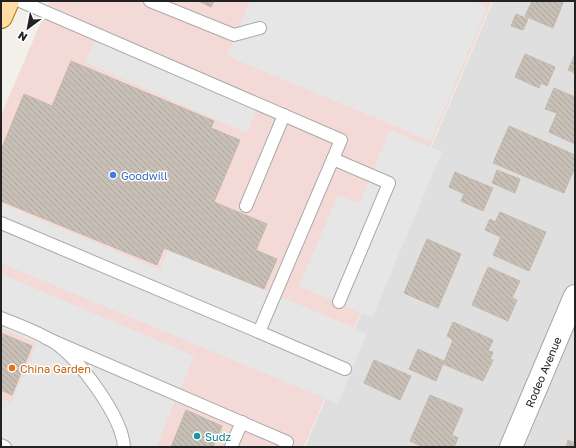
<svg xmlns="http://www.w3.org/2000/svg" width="576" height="448" viewBox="0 0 576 448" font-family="'Golos Text',sans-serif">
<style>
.residential{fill:#e0dfdf}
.commercial{fill:#f4dad7}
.parking{fill:#e6e6e6}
.building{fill:url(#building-back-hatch);stroke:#c6b7a9}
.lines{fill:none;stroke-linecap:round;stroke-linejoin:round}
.service-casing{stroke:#a9a9a9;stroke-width:14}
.minor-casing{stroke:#a9a9a9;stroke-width:24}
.primary-casing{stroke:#a07400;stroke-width:24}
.service{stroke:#fff;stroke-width:12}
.minor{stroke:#fff;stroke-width:22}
.primary{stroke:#ffdca1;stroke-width:22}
.shop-dot{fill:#3f7fe0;stroke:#fff;stroke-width:1.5}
.food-dot{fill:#e8710a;stroke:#fff;stroke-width:1.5}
.culture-dot{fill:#0f9aa8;stroke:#fff;stroke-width:1.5}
.labels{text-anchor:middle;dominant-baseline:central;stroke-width:3;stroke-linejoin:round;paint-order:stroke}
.shop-label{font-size:11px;fill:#366cbe;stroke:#fff;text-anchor:start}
.food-label{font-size:11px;fill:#c56008;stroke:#fff;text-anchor:start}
.street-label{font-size:11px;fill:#222;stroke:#fff}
.culture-label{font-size:11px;fill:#0d838f;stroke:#fff;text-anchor:start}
</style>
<defs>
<pattern id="building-back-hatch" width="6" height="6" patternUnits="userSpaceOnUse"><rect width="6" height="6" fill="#c8c0b7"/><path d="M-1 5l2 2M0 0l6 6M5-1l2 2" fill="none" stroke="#aca59d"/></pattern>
</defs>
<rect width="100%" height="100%" fill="#f2f0e8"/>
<!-- residential -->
<path class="residential" d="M493,1H575V447H305Z"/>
<!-- commercial -->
<path class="commercial" d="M50,1H492L304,447H1V115Z"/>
<!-- parking -->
<g class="parking">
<path d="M250,1H473L487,7L431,141L227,56Z"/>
<path d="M100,28L262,98L247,133L85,62Z"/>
<path d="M390,130L442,152L372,318L299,286L338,195L359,204Z"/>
<path d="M3,204L160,270L168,250L367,333L338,404L1,263V209Z"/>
<path d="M1,274L194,356L156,447H1V399L11,403L37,343L1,328Z"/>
</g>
<!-- building -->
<g class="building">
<path d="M198,1H214L211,7Z"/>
<path d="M532,1H557L563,3L553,28L525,16Z"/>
<path d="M516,14L528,19L523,30L511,26Z"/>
<path d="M525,54L555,67L547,86L541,83L539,88L515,77Z"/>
<path d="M575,54V73L568,70Z"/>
<path d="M71,61L214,121L211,128L240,140L214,202L267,224L256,250L277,259L264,289L164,248L157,265L1,201V150L24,94L52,106Z"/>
<path d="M554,88L575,97V144L549,132L557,113L545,109Z"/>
<path d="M509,126L575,155V167L564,193L493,163Z"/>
<path d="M497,170L520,179L515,193L492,183Z"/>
<path d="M455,172L471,179L464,194L449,187Z"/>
<path d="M471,179L493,188L483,211L461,201Z"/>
<path d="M500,212L546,232L529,271L493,255L501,237L485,230L490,219L495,222Z"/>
<path d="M427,239L461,254L438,308L404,293Z"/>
<path d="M488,267L520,281L512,298L517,300L508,321L472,305Z"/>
<path d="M453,322L493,340L488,351L493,352L490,359L493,360L483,381L443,364L453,340L447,336Z"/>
<path d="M1,333L32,346L12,395L1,390Z"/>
<path d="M418,349L444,361L436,381L409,369Z"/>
<path d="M374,360L411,376L400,400L364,383Z"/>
<path d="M430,395L463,409L452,435L458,438L454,447H423L410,441Z"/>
<path d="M186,410L222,426L213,447H171Z"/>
<path d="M568,440L575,443V447H566Z"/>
</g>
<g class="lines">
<!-- service casing -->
<g class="service-casing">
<g id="service">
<path d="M150,1L234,35L260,28"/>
<path d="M333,159L389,183L339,302"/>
<path d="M246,206L284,115"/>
<path d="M1,223L259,332L341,140L20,1"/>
<path d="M1,318C18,325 38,332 54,342C79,359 122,416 124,447"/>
<path d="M259,332L345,369"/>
<path d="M46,338L287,442L285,447"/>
<path d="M1,445L5,447"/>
<path d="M231,447L242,422"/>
</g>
</g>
<!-- minor casing -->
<g class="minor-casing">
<path id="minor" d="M511,447L575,296"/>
</g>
<!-- primary casing -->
<g class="primary-casing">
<path id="primary" d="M1,17L8,1"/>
</g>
<!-- service -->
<use href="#service" class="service"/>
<!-- minor -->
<use href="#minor" class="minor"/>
<!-- primary -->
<use href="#primary" class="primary"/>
</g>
<!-- markers -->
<circle class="shop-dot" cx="113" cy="175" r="4"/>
<circle class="food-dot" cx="12" cy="368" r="4"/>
<circle class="culture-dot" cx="197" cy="436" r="4"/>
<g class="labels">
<!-- shop labels -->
<g class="shop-label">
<text x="121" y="175">Goodwill</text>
</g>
<!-- food labels -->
<g class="food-label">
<text x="20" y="368">China Garden</text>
</g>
<!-- street labels -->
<g class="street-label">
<text transform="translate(543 372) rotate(-67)">Rodeo Avenue</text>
</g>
<!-- culture labels -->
<g class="culture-label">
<text x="205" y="436">Sudz</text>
</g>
</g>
<!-- border -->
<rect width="576" height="448" fill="none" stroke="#222222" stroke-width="4"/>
<!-- north arrow -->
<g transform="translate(28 28) rotate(212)" stroke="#ffffff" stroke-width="3" paint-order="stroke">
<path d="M0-3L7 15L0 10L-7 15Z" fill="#222222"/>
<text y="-6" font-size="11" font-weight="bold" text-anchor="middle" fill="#222222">N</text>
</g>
</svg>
